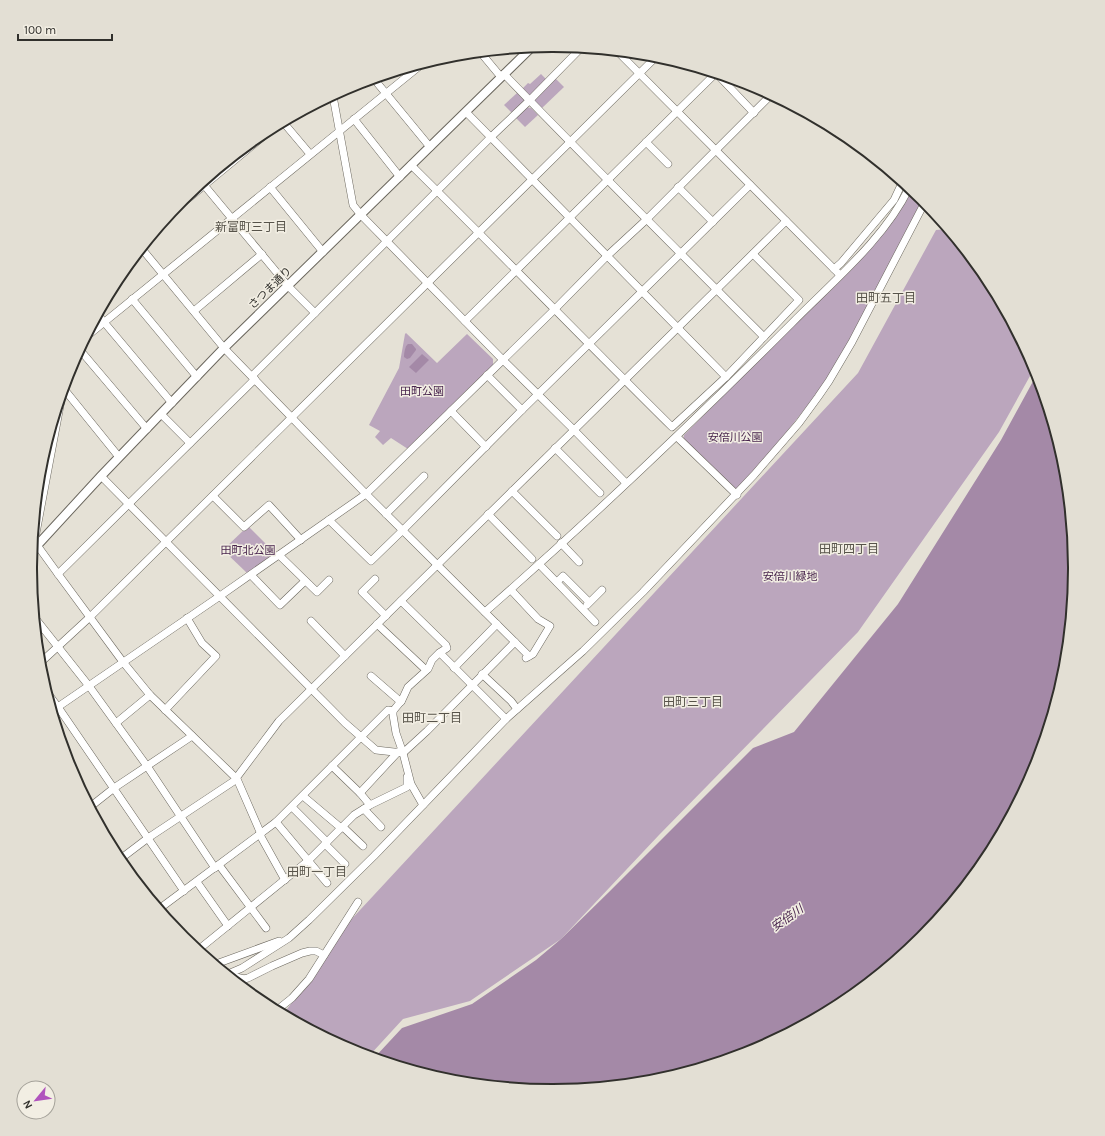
<svg xmlns="http://www.w3.org/2000/svg" width="1105" height="1136" viewBox="0 0 1105 1136" font-family="Karla,'Noto Sans JP',sans-serif">
<style>
.green{fill:#bba6bd}
.water{fill:#a489a7}
.lines{fill:none;stroke-linecap:round;stroke-linejoin:round}
.minor-casing{stroke:#6b675e;stroke-width:8}
.major-casing{stroke:#6b675e;stroke-width:10}
.minor{stroke:#fff;stroke-width:7}
.major{stroke:#fff;stroke-width:8}
.labels{text-anchor:middle;dominant-baseline:central;stroke-width:3;stroke-linejoin:round;paint-order:stroke}
.street-label{font-size:11px;fill:#31302c;stroke:#f2eee3}
.park-label{font-size:11px;fill:#48244d;stroke:#f2eee3}
.neighbourhood-label{font-size:12px;fill:#57534a;stroke:#f2eee3}
.water-label{font-size:12px;font-style:italic;fill:#48244d;stroke:#f2eee3}
.rim{fill:none;stroke:#31302c;stroke-width:2}
</style>
<rect width="100%" height="100%" fill="#e5e1d6"/>
<!-- green -->
<g class="green">
<path d="M541,74L547,80L532,96H528L522,89L528,83L530,84Z"/>
<path d="M555,78L564,87L541,109L534,102L535,98Z"/>
<path d="M517,93L524,100V103L513,114L504,105Z"/>
<path d="M526,107L531,108L538,115L525,127L516,118Z"/>
<path d="M911,190L923,200L853,335L827,379L807,406L768,456L736,492L683,440L684,435L857,262Z"/>
<path d="M947,229L987,278L1035,367L999,432L858,632L659,835L561,939L470,1001L403,1019L369,1056L352,1051L281,1012L287,1009L326,958L348,923L858,373L936,230Z"/>
<path d="M406,333L437,363L467,334L493,359V365L408,449L391,438L383,445L375,437L380,431L369,425L399,368L405,334Z"/>
<path d="M248,526L275,553L247,573L223,550Z"/>
</g>
<!-- water -->
<g class="water">
<path d="M408,344H412L416,349V350L410,358L407,359L404,357C404,353 405,346 408,344Z"/>
<path d="M422,354L429,360L416,373L409,367Z"/>
<path d="M1037,374L1065,466L1075,568L1065,670L1035,768L987,858L922,938L843,1003L818,1016L752,1051L654,1081L552,1090L450,1080L375,1057L402,1028L472,1004L536,960L561,939L609,892L753,748L794,732L898,604L1001,440Z"/>
</g>
<g class="lines">
<!-- minor casing -->
<g class="minor-casing">
<g id="minor">
<path d="M618,52L840,275"/>
<path d="M481,53L501,77"/>
<path d="M504,74C590,163 677,250 764,337"/>
<path d="M717,74L754,113"/>
<path d="M374,79L430,147"/>
<path d="M333,96L353,205L361,215L503,360L574,430L626,483"/>
<path d="M466,112L726,377"/>
<path d="M354,119L400,177"/>
<path d="M283,122L310,154"/>
<path d="M646,142L668,164"/>
<path d="M411,165C499,252 585,341 672,427L726,377L799,300L753,254"/>
<path d="M204,181V185L288,286L315,313"/>
<path d="M270,187L323,252"/>
<path d="M678,187L713,222"/>
<path d="M172,212L277,125"/>
<path d="M142,249L224,348L366,494L529,656"/>
<path d="M834,269L841,263L894,200L902,183"/>
<path d="M132,299L197,377"/>
<path d="M194,311L262,254"/>
<path d="M98,315L172,403"/>
<path d="M465,321L715,74"/>
<path d="M86,337L421,65"/>
<path d="M80,350L147,429"/>
<path d="M252,376L491,137L530,100L581,48"/>
<path d="M64,389L119,457"/>
<path d="M522,410L750,185"/>
<path d="M451,411L486,447"/>
<path d="M161,414L190,443"/>
<path d="M677,437L737,495"/>
<path d="M555,448L600,493"/>
<path d="M101,476L345,723L376,750L403,753L411,784L423,805"/>
<path d="M512,491L557,536"/>
<path d="M213,496L244,527L269,505L301,540"/>
<path d="M386,514L424,476"/>
<path d="M488,514L532,559"/>
<path d="M329,520L371,561L403,530L522,410L487,375"/>
<path d="M561,543L579,562"/>
<path d="M37,545L58,574L123,662L150,695L237,779L261,834"/>
<path d="M33,549L63,390"/>
<path d="M279,555L317,592L329,580"/>
<path d="M539,564L595,622"/>
<path d="M58,574L255,379"/>
<path d="M251,575L280,605L305,581"/>
<path d="M375,579L362,592L386,616"/>
<path d="M557,582L563,576L589,602"/>
<path d="M511,590L538,619L550,626L533,654L526,658"/>
<path d="M401,601L446,645L447,648L439,653L432,660L428,669L408,687L402,700L393,711V715L396,733L403,753L427,731L515,642"/>
<path d="M587,605L602,590"/>
<path d="M485,612C590,520 692,423 791,324C831,283 884,240 909,188"/>
<path d="M35,618L89,686L147,766L215,868"/>
<path d="M311,621L345,656"/>
<path d="M377,624L426,670"/>
<path d="M440,653L506,719"/>
<path d="M39,664L90,617L657,56"/>
<path d="M454,668L497,624"/>
<path d="M482,674L511,701L517,709"/>
<path d="M371,676L401,702"/>
<path d="M47,692L58,707L184,891"/>
<path d="M165,710L216,656L202,643L187,618"/>
<path d="M52,711L220,596L366,494L554,310L607,256L646,220L771,95"/>
<path d="M116,723L150,695"/>
<path d="M332,766L360,793L370,805"/>
<path d="M360,793L398,752"/>
<path d="M303,796L341,828"/>
<path d="M90,807L114,788L192,736"/>
<path d="M292,807L327,842"/>
<path d="M364,809L381,827"/>
<path d="M276,822L327,883"/>
<path d="M343,827L363,846"/>
<path d="M260,835L285,880"/>
<path d="M325,844L345,864"/>
<path d="M119,860L148,838L234,781L279,721L786,221"/>
<path d="M219,865L266,928"/>
<path d="M197,882L228,926"/>
<path d="M159,909L276,822L388,710L393,711"/>
<path d="M198,950L309,860L354,815L370,805L407,787V777"/>
<path d="M216,964L279,941"/>
<path d="M228,974L242,968L278,945L289,938L309,920L374,856L506,719L583,651L643,592L754,475L799,423L818,397L829,381L852,342L925,202"/>
<path d="M228,975L244,979L248,978L272,966L302,953L310,951H316L324,955"/>
<path d="M277,1010L292,998L309,979L358,902"/>
</g>
</g>
<!-- major casing -->
<g class="major-casing">
<path id="major" d="M32,551L101,476L224,348L531,48"/>
</g>
<!-- minor -->
<use href="#minor" class="minor"/>
<!-- major -->
<use href="#major" class="major"/>
</g>
<g class="labels">
<!-- street labels -->
<g class="street-label">
<text transform="translate(270 288) rotate(-44)">さつま通り</text>
</g>
<!-- park labels -->
<g class="park-label">
<text x="422" y="391">田町公園</text>
<text x="735" y="437">安倍川公園</text>
<text x="248" y="550">田町北公園</text>
<text x="790" y="576">安倍川緑地</text>
</g>
<!-- neighbourhood labels -->
<g class="neighbourhood-label">
<text x="251" y="227">新富町三丁目</text>
<text x="886" y="298">田町五丁目</text>
<text x="849" y="549">田町四丁目</text>
<text x="693" y="702">田町三丁目</text>
<text x="432" y="718">田町二丁目</text>
<text x="317" y="872">田町一丁目</text>
</g>
<!-- water labels -->
<g class="water-label">
<text transform="translate(787 918) rotate(-35)">安倍川</text>
</g>
</g>
<!-- crop -->
<path d="M0 0H1105V1136H0ZM552 52H553A515 515 0 0 1 1068 567V569A515 515 0 0 1 553 1084H552A515 515 0 0 1 37 569V567A515 515 0 0 1 552 52Z" fill="#e3dfd4" fill-rule="evenodd"/>
<path class="rim" d="M552 52H553A515 515 0 0 1 1068 567V569A515 515 0 0 1 553 1084H552A515 515 0 0 1 37 569V567A515 515 0 0 1 552 52Z"/>
<!-- north arrow -->
<g transform="translate(36 1100) rotate(241)"><circle r="19" fill="#f2eee3" stroke="#a5a29a"/>
<path d="M0-3L7 15L0 10L-7 15Z" fill="#b053bd"/>
<text y="-6" font-size="11" font-weight="bold" text-anchor="middle" fill="#31302c">N</text>
</g>
<!-- scale -->
<path d="M18 34v6h94v-6" fill="none" stroke="#31302c" stroke-width="2"/>
<text x="24" y="34" font-size="12" fill="#31302c" stroke="#f2eee3" stroke-width="3" paint-order="stroke">100 m</text>
</svg>
